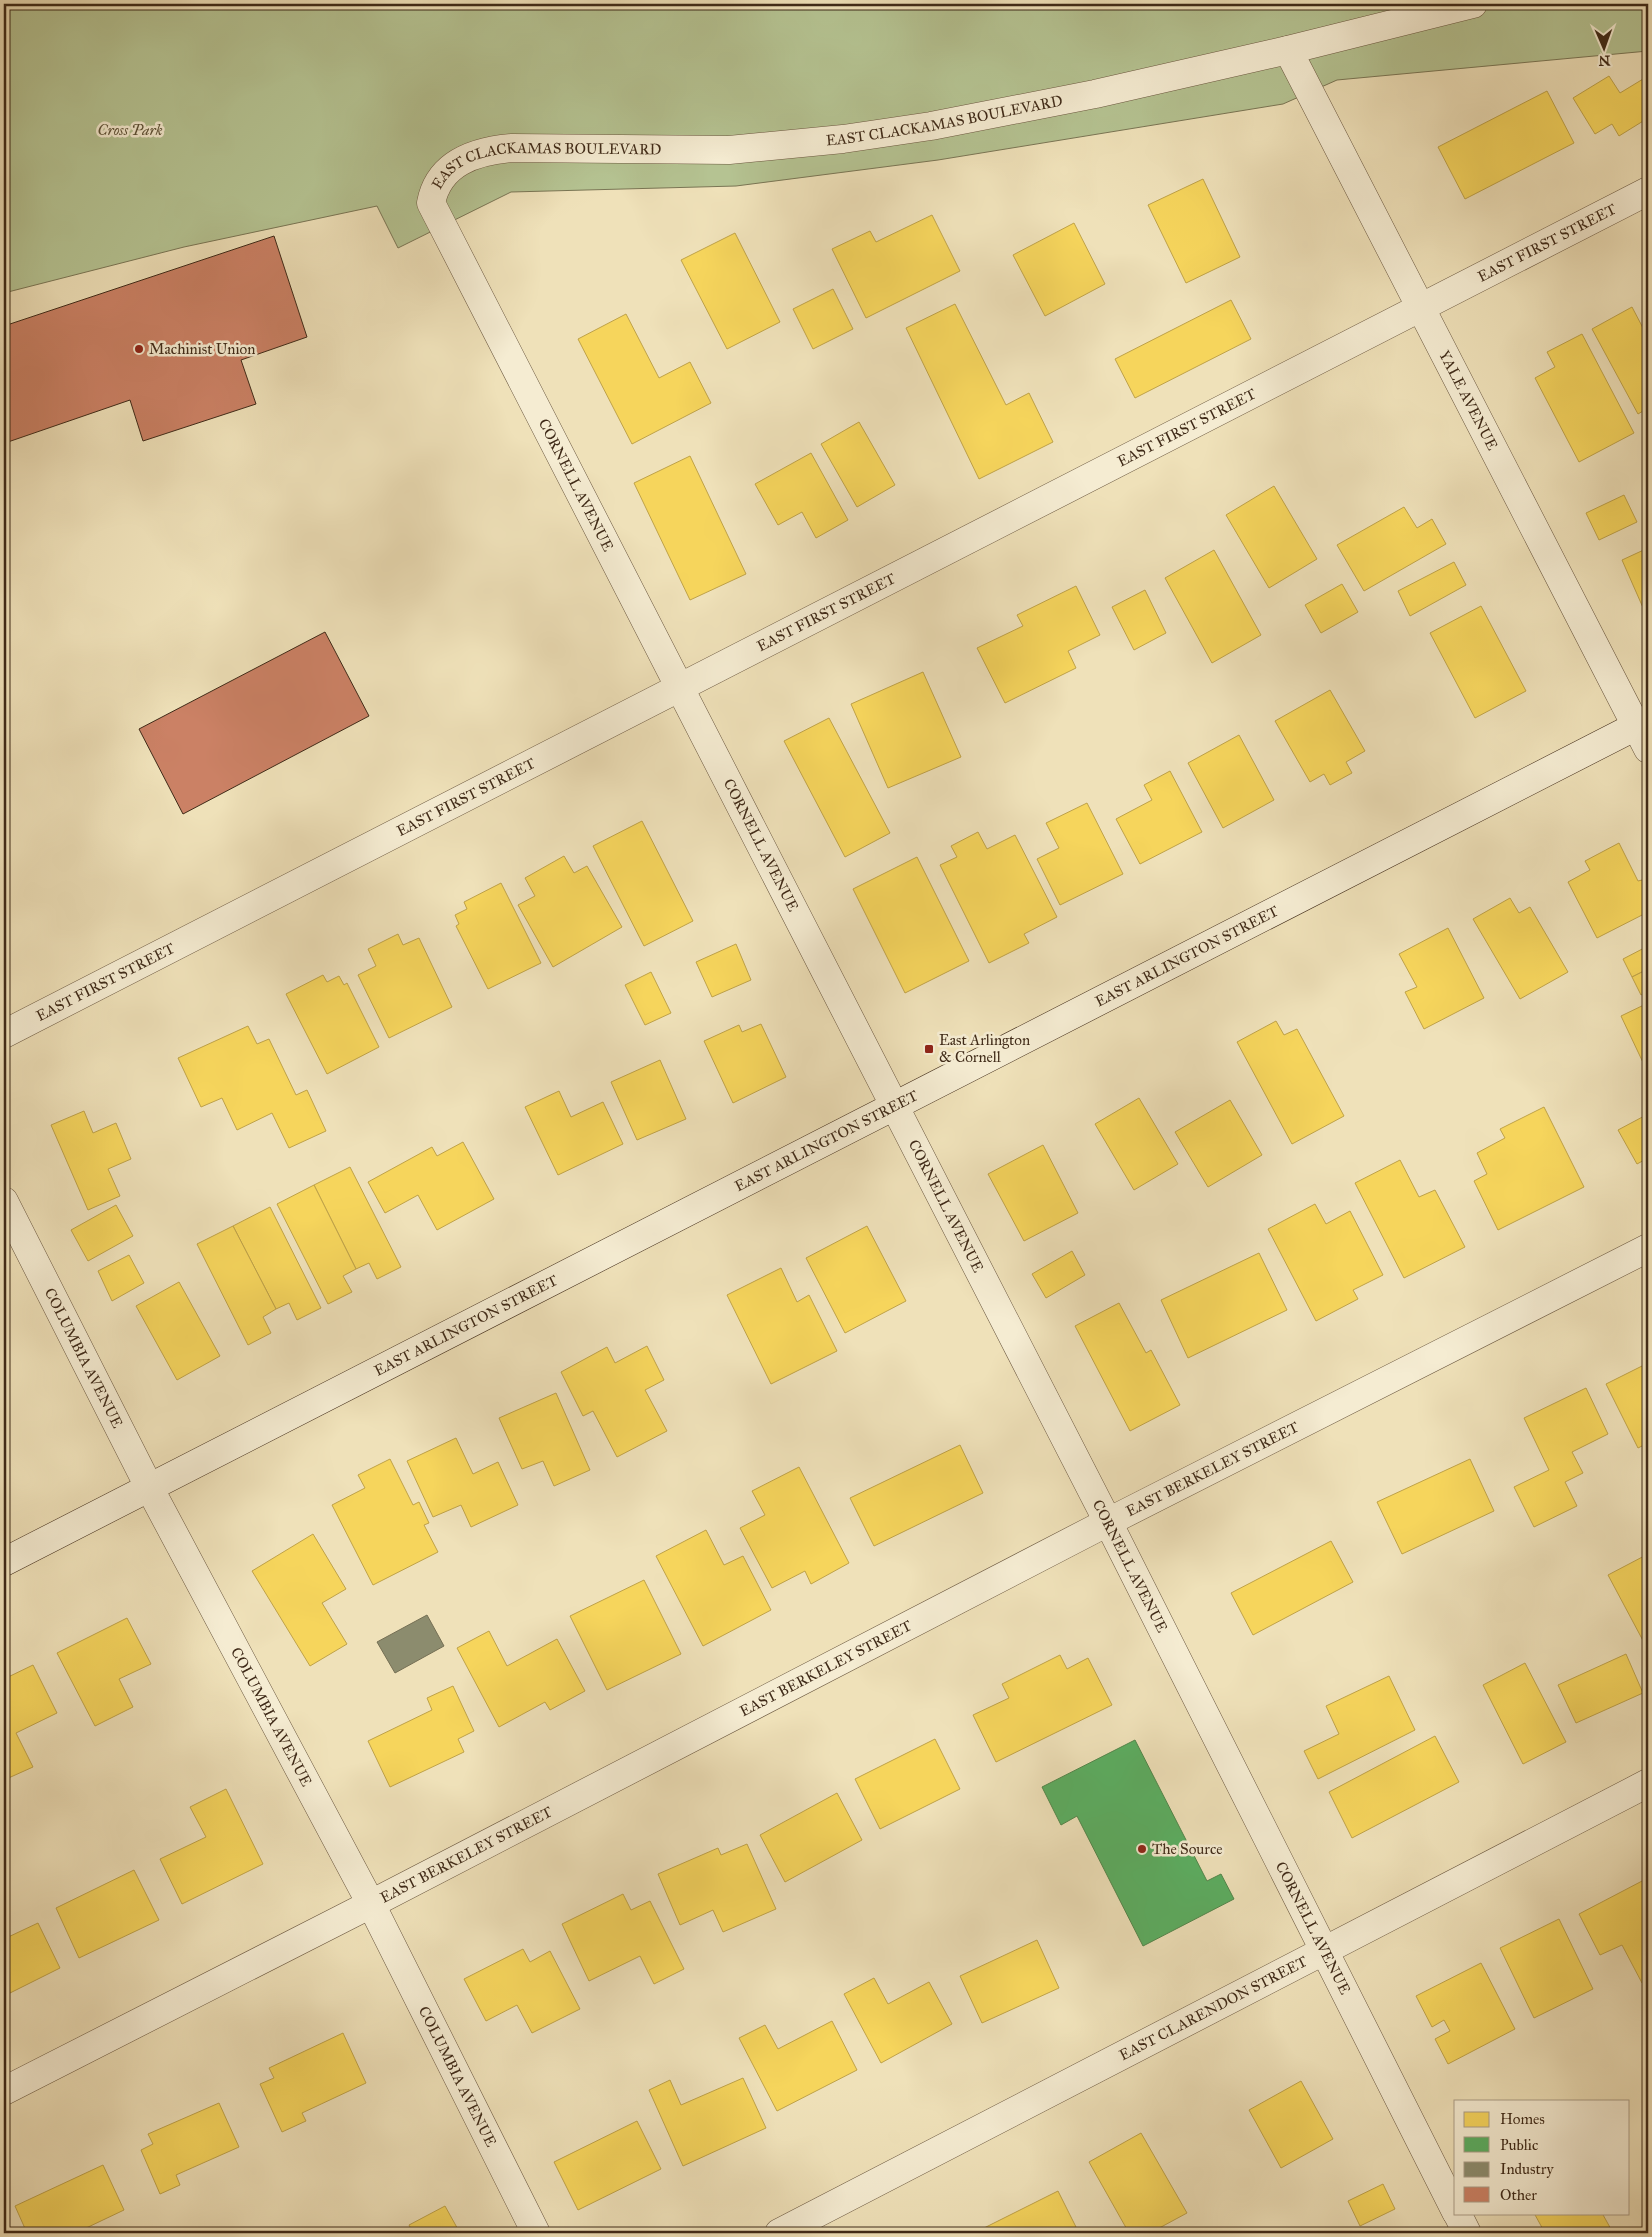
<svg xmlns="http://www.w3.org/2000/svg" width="1652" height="2237" viewBox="0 0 1652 2237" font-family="'IM FELL Great Primer',serif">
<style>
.green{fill:#b5c392;stroke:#7a7655}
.homes{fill:#f6d55c;stroke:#bfa248}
.public{fill:#5aae61;stroke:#52864b}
.industry{fill:#8c8c6e;stroke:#756f54}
.building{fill:#cb8165;stroke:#3f2a18}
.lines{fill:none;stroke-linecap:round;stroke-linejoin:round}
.minor-casing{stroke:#6b5840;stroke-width:29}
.secondary-casing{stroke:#3f2a18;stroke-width:29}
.minor{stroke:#f5ecd2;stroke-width:28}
.secondary{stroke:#f5ecd2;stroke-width:28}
.poi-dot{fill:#8f2418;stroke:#f5ecd2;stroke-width:2}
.labels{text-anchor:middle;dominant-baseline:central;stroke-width:5;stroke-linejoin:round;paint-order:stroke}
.street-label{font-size:15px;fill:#3f2a18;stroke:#f5ecd2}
.park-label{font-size:15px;font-style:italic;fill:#5c5036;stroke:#f5ecd2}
.poi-label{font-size:15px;fill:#3f2a18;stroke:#f5ecd2;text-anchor:start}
</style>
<rect width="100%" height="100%" fill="#efe1b9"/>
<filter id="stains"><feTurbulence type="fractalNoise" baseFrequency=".004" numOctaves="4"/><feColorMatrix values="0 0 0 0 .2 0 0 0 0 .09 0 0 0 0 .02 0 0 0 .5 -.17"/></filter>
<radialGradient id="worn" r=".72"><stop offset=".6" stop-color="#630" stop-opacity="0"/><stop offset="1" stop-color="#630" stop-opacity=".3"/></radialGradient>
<!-- green -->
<path class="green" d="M4,4H1648V51L1337,80L1283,104L938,160L736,186L511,192L398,248L377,206L184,247L4,293Z"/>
<!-- homes -->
<g class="homes">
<path d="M1609,76L1620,93L1648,76V118L1619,136L1612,124L1595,134L1573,98Z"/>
<path d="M1547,91L1574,143L1465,199L1438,147Z"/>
<path d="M1203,179L1240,257L1186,283L1148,205Z"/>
<path d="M932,215L960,271L866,318L832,249L870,231L876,242Z"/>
<path d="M1074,223L1105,284L1045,316L1013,255Z"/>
<path d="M735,233L780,322L727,349L681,260Z"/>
<path d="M833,289L853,329L813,349L793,309Z"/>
<path d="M1231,300L1251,339L1135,398L1115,359Z"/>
<path d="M955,304L1006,405L1029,393L1053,442L979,479L906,328Z"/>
<path d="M1632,307L1643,328L1648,326V408L1638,414L1592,329Z"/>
<path d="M626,314L659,378L690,362L711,403L632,444L578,339Z"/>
<path d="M1582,334L1634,433L1579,462L1535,378L1555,367L1547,352Z"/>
<path d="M859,422L895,485L857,507L821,444Z"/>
<path d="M811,453L848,520L816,538L802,512L778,525L755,484Z"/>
<path d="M690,456L746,574L690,600L634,483Z"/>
<path d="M1274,486L1317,559L1269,588L1226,515Z"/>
<path d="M1624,495L1637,522L1599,540L1586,513Z"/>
<path d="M1404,507L1417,528L1432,519L1446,544L1364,591L1337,545Z"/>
<path d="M1648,548V619L1622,560Z"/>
<path d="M1214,550L1261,635L1212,663L1165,578Z"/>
<path d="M1454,562L1466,585L1410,616L1398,591Z"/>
<path d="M1342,584L1358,612L1321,633L1305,605Z"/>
<path d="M1076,586L1100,635L1068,651L1076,668L1005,703L977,648L1023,626L1017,615Z"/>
<path d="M1145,590L1166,633L1134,650L1112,607Z"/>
<path d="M1481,606L1526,691L1475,718L1430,633Z"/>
<path d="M923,672L961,757L888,788L851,704Z"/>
<path d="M1330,690L1365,751L1346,762L1352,773L1330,785L1324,774L1310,782L1275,721Z"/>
<path d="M829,718L890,833L845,857L784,741Z"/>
<path d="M1239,735L1274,800L1223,828L1188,763Z"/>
<path d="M1170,771L1202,832L1140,864L1116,819L1152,800L1144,785Z"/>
<path d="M1087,803L1123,874L1060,905L1037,859L1059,848L1046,823Z"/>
<path d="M642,821L693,921L644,946L593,846Z"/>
<path d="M978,832L987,849L1015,835L1057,917L1024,934L1029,943L989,963L940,865L957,857L951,846Z"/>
<path d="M1619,843L1638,881L1642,880L1648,893V912L1597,938L1568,882L1590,870L1585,861Z"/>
<path d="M564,856L574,873L587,866L622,927L553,967L518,905L535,896L525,878Z"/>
<path d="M917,857L969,961L905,993L853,889Z"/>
<path d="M501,883L541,963L488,989L456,926L459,924L455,915L467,909L464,902Z"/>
<path d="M1510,898L1519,913L1530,907L1568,972L1520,999L1473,919Z"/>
<path d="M1448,928L1484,998L1424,1029L1405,992L1417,987L1399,954Z"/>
<path d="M398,934L403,945L419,938L452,1007L389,1038L358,975L376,966L368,949Z"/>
<path d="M736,944L751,980L712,997L696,962Z"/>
<path d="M1648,946V969L1632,977L1623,959Z"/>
<path d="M1648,969V991L1641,995L1632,977Z"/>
<path d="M651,972L671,1013L645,1025L625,985Z"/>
<path d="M323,975L327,982L339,976L344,985L347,983L379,1047L327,1074L286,994Z"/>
<path d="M1648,1003V1073L1621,1016Z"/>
<path d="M1276,1021L1284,1035L1297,1029L1344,1116L1292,1144L1237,1042Z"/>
<path d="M761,1024L786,1077L733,1103L704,1041L739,1025L742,1032Z"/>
<path d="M248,1026L257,1044L269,1039L296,1095L307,1090L326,1131L289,1148L272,1113L237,1130L222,1098L201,1107L178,1058Z"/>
<path d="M660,1060L686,1119L637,1140L611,1082Z"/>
<path d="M559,1091L571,1117L603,1102L623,1144L558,1175L525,1107Z"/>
<path d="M1139,1098L1178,1164L1134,1190L1095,1124Z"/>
<path d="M1230,1100L1262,1155L1208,1187L1175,1132Z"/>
<path d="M1544,1107L1584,1187L1498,1230L1474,1181L1487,1174L1477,1153L1505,1138L1500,1129Z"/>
<path d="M84,1111L93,1133L116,1123L131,1159L108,1169L120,1196L88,1210L51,1125Z"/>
<path d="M1648,1114V1158L1637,1164L1618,1130Z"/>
<path d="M463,1142L494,1199L437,1230L418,1195L385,1213L368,1182L432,1147L437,1156Z"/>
<path d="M1043,1145L1078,1213L1024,1241L988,1174Z"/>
<path d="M1400,1160L1419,1197L1435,1190L1465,1247L1404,1278L1355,1183Z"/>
<path d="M350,1167L401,1267L377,1279L369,1263L356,1269L314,1185Z"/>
<path d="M314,1185L356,1269L343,1276L352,1292L328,1304L277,1204Z"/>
<path d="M1315,1204L1326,1224L1350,1211L1383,1275L1353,1290L1358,1299L1316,1321L1268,1229Z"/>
<path d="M116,1205L133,1236L88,1261L71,1230Z"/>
<path d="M270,1207L321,1308L297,1320L289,1303L276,1309L233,1226Z"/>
<path d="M233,1226L276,1309L263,1317L271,1333L248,1345L197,1244Z"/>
<path d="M867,1226L906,1301L845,1333L806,1258Z"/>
<path d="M1072,1251L1085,1275L1046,1298L1032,1274Z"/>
<path d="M1259,1253L1287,1310L1188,1358L1161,1300Z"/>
<path d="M129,1255L144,1283L112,1301L98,1271Z"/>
<path d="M781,1268L797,1302L809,1295L837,1351L771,1384L727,1295Z"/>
<path d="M179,1282L220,1356L177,1380L136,1306Z"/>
<path d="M1119,1303L1146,1353L1151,1350L1180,1405L1130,1431L1075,1326Z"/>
<path d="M647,1346L664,1380L645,1390L667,1431L617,1457L593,1411L583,1416L561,1372L607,1347L615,1363Z"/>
<path d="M1648,1363V1443L1638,1448L1606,1384Z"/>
<path d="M1586,1388L1608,1434L1572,1452L1583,1473L1565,1482L1577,1506L1534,1527L1514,1487L1549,1470L1524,1418Z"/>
<path d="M556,1393L590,1470L554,1486L543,1461L522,1469L499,1418Z"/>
<path d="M456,1438L473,1474L498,1462L518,1505L471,1527L461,1505L433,1517L407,1461Z"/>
<path d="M960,1445L983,1493L874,1546L850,1498Z"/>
<path d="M390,1459L413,1505L419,1502L429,1523L424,1525L438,1552L373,1585L332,1505L365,1488L358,1475Z"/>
<path d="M1470,1459L1494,1511L1402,1554L1377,1502Z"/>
<path d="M799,1467L849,1563L811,1584L805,1571L772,1588L740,1528L765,1515L752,1491Z"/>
<path d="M706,1530L724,1565L743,1556L771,1610L703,1646L656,1556Z"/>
<path d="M313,1534L346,1589L322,1603L347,1644L310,1666L252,1571Z"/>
<path d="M1331,1541L1353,1582L1253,1635L1231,1593Z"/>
<path d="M1648,1554V1650L1608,1575Z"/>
<path d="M644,1580L681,1654L607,1690L570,1616Z"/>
<path d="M127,1618L151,1664L119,1679L133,1707L95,1726L57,1653Z"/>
<path d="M489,1631L507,1666L557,1639L585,1691L550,1710L545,1702L499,1727L457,1648Z"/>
<path d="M1626,1654L1643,1693L1576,1723L1558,1685Z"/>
<path d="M1060,1655L1067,1669L1088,1658L1112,1705L996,1762L973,1715L1009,1698L1002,1684Z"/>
<path d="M1525,1663L1566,1742L1523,1764L1483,1685Z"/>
<path d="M33,1665L57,1713L16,1733L33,1767L4,1780V1679Z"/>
<path d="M1389,1676L1415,1730L1318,1779L1304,1751L1339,1734L1326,1706Z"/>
<path d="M453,1686L474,1731L458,1739L464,1752L390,1787L368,1741L432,1710L427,1698Z"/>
<path d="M1435,1736L1459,1782L1352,1838L1329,1792Z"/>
<path d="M935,1739L960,1789L880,1829L855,1779Z"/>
<path d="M226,1789L263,1864L182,1904L160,1859L206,1837L190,1807Z"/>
<path d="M837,1793L862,1840L785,1882L760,1835Z"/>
<path d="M747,1844L776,1909L723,1932L713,1910L680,1925L658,1874L718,1848L721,1855Z"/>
<path d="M134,1870L159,1920L79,1958L56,1908Z"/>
<path d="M1644,1880L1648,1888V1979L1642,1983L1622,1945L1600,1955L1579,1914Z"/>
<path d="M623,1894L631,1910L650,1901L684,1969L654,1984L640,1956L589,1981L562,1924Z"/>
<path d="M1559,1919L1593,1989L1534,2018L1500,1948Z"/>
<path d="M38,1923L60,1968L4,1996V1939Z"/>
<path d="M1037,1940L1059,1988L982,2023L960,1976Z"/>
<path d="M523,1949L530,1962L550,1951L580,2009L532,2033L517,2005L486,2021L464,1979Z"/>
<path d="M1481,1963L1515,2029L1448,2064L1435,2039L1450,2031L1444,2020L1432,2027L1416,1996Z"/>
<path d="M874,1978L888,2004L929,1982L952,2024L881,2063L844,1994Z"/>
<path d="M832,2021L857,2070L777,2111L739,2038L765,2025L778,2049Z"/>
<path d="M343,2033L366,2083L302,2113L306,2121L282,2132L260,2084L274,2078L269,2068Z"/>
<path d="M743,2078L766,2128L683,2166L649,2090L670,2080L681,2105Z"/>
<path d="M1301,2081L1333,2139L1281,2168L1249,2110Z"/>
<path d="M219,2103L239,2147L176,2175L180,2185L160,2194L141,2150L153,2144L148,2134Z"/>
<path d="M637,2121L661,2169L578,2210L554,2162Z"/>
<path d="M1141,2133L1187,2213L1150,2233H1129L1089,2162Z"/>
<path d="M103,2165L124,2210L84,2229L86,2233H27L15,2206Z"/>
<path d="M1383,2184L1395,2209L1360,2226L1348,2201Z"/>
<path d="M1058,2191L1079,2233H974Z"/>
<path d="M445,2206L460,2233H413L409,2225Z"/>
<path d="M1534,2213H1602L1612,2231L1608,2233H1565L1564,2231L1545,2233Z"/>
</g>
<!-- public -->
<path class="public" d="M1135,1740L1207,1881L1221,1874L1234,1899L1143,1946L1077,1816L1061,1825L1042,1787Z"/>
<!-- industry -->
<path class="industry" d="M427,1615L444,1646L395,1673L377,1642Z"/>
<!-- building -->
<g class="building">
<path d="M274,236L307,337L241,360L256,404L143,441L130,400L5,443L4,326Z"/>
<path d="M325,632L369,716L183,814L139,729Z"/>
</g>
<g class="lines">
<!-- minor casing -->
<g class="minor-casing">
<g id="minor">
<path id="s1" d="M1288,50L1648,749"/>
<path id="s2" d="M4,1034L1648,191"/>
<path id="s3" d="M4,1201L149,1487L371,1904L536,2233"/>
<path id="s4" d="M4,2091L371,1904L1108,1522L1648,1248"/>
<path id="s5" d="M1456,2212L1108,1522L431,203C439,162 476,151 512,148L729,150L843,139L931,126L1095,94L1288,50L1473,4"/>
<path d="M1457,2213L1467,2233"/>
<path id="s6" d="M779,2233L1648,1783"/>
</g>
</g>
<!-- secondary casing -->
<g class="secondary-casing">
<g id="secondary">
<path id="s7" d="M4,1562L1648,720"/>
</g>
</g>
<!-- minor -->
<use href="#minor" class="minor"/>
<!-- secondary -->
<use href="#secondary" class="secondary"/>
</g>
<!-- markers -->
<g class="poi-dot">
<circle cx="139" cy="349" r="5"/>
<rect x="924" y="1044" width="10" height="10" rx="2.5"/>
<circle cx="1142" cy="1849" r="5"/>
</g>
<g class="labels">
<!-- street labels -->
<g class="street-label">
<text stroke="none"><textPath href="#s5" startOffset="2796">EAST CLACKAMAS BOULEVARD</textPath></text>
<text stroke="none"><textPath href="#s5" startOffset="2391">EAST CLACKAMAS BOULEVARD</textPath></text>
<text stroke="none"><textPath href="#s2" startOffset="1734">EAST FIRST STREET</textPath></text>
<text stroke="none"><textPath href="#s1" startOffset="394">YALE AVENUE</textPath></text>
<text stroke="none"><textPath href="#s2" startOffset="1329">EAST FIRST STREET</textPath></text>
<text transform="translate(576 485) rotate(63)">CORNELL AVENUE</text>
<text stroke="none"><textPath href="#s2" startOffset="924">EAST FIRST STREET</textPath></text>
<text stroke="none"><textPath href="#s2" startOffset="519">EAST FIRST STREET</textPath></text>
<text transform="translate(761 845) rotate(63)">CORNELL AVENUE</text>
<text stroke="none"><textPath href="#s7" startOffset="1329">EAST ARLINGTON STREET</textPath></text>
<text stroke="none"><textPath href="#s2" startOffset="114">EAST FIRST STREET</textPath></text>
<text stroke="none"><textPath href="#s7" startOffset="924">EAST ARLINGTON STREET</textPath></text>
<text transform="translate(946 1206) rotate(63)">CORNELL AVENUE</text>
<text stroke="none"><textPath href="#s7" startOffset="519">EAST ARLINGTON STREET</textPath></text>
<text stroke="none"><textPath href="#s3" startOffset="176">COLUMBIA AVENUE</textPath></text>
<text stroke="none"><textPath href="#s4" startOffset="1359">EAST BERKELEY STREET</textPath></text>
<text transform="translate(1130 1566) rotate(63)">CORNELL AVENUE</text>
<text stroke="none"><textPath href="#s4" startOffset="924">EAST BERKELEY STREET</textPath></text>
<text stroke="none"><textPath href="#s3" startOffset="581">COLUMBIA AVENUE</textPath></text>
<text stroke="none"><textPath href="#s4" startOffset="519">EAST BERKELEY STREET</textPath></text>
<text transform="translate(1313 1928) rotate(63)">CORNELL AVENUE</text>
<text stroke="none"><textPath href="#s6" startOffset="489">EAST CLARENDON STREET</textPath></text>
<text stroke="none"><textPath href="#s3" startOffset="986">COLUMBIA AVENUE</textPath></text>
</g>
<!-- park labels -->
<g class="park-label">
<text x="130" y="130">Cross Park</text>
</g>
<!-- poi labels -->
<g class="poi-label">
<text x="149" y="349">Machinist Union</text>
<text x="939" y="1040">East Arlington<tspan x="939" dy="17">&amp; Cornell</tspan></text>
<text x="1152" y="1849">The Source</text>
</g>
</g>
<!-- margin -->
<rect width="1652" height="2237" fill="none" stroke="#efe1b9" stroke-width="20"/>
<rect x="5" y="5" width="1642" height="2227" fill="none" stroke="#3f2a18" stroke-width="2.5"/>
<rect x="10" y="10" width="1632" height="2217" fill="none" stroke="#3f2a18"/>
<!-- legend -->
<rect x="1454" y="2100" width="175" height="115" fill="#f5ecd2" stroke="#ac9e88"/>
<rect x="1464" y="2112" width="25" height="15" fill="#f6d55c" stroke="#ac9e88"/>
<text x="1500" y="2124" font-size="15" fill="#3f2a18">Homes</text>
<rect x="1464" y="2137" width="25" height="15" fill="#5aae61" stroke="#ac9e88"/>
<text x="1500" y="2150" font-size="15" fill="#3f2a18">Public</text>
<rect x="1464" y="2162" width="25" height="15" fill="#8c8c6e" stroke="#ac9e88"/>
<text x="1500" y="2174" font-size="15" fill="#3f2a18">Industry</text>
<rect x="1464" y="2187" width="25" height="15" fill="#cb8165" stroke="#ac9e88"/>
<text x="1500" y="2200" font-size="15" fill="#3f2a18">Other</text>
<!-- north arrow -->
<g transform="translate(1604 48) rotate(178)" stroke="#f5ecd2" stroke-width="4" paint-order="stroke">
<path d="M0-4L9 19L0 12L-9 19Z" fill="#3f2a18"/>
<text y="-8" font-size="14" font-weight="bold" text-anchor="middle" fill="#3f2a18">N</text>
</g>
<rect width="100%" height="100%" filter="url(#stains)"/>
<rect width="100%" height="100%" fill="url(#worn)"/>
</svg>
